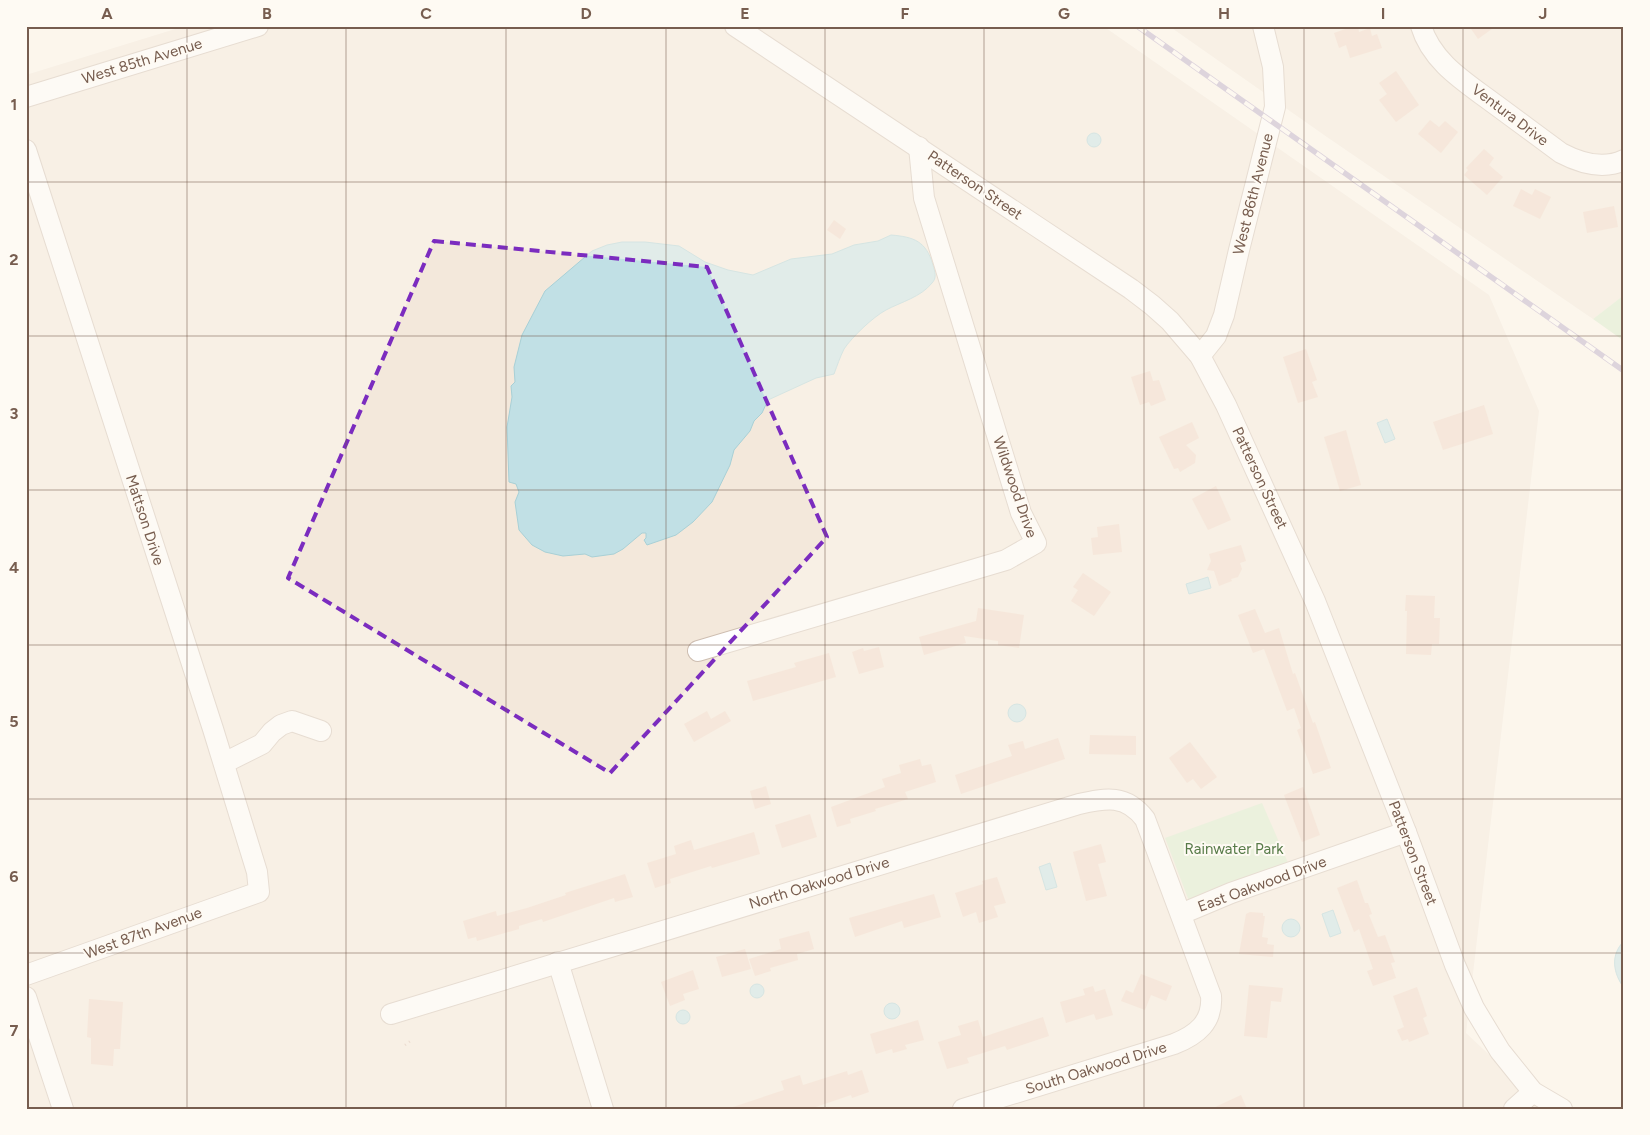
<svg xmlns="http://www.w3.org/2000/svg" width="1650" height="1135" viewBox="0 0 1650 1135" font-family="Figtree,sans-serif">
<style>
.residential{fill:#f3e8db}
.green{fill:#d8eacb}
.water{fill:#c1e0e5;stroke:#a8d0d6}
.building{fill:#f0d6c5}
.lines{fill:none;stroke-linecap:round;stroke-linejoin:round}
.minor-casing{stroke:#cebeb1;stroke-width:22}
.path{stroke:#d6b9a8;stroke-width:2.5;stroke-dasharray:1 4;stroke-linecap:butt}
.minor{stroke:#fff;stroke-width:20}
.rail-casing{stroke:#b9aac7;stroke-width:5.5}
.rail{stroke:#fefaf3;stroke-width:4;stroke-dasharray:11;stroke-linecap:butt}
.marked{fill:none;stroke:#7b2cbf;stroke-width:4;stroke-dasharray:10 6;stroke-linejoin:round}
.grid{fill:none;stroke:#775d4f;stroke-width:1;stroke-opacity:0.55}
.labels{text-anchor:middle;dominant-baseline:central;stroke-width:4;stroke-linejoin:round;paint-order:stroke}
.street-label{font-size:15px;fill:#775d4f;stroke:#fefaf3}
.park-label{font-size:15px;fill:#577b48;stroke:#fefaf3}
.neatline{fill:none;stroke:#775d4f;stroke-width:2}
.grid-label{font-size:16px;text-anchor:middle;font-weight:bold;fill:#775d4f}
</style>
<rect width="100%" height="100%" fill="#fcf6ec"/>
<!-- residential -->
<g class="residential">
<path d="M185,26H1103L1489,295L1539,411L1466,1033L1547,1109H26V75Z"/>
<path d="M1169,26H1624V183L1620,184L1624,198V295L1593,319L1327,137Z"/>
</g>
<!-- green -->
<g class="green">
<path d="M1624,295V341L1593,319Z"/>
<path d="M1262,803L1289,865L1189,901L1165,838Z"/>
</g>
<!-- water -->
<g class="water">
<circle cx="1094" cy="140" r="7"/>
<path d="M891,235C914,237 926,241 933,265C935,272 937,278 932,283C921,297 901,302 886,310C873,317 852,337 844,349C840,357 837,366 834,374L816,378L768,400L762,413L754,421L750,431L734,450L730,465L712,502L693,522L676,535L647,545L644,540L646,538V533H642L623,549L614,554L592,557L585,554L563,556L545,552L532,545L519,530L515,502L519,492L516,484L509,482L507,427L512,397L511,386L515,382L514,367L522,335L545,291L592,251L607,245L622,242H645L679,246L705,262L728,270L753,275L791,259L832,254L854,245L878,241Z"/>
<path d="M1387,419L1395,439L1385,443L1377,423Z"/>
<path d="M1208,577L1211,588L1189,594L1186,584Z"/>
<circle cx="1017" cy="713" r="9"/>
<path d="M1050,863L1057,887L1046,890L1039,867Z"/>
<path d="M1333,910L1341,933L1330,937L1322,914Z"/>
<circle cx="1291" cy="928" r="9"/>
<path d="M1624,941V988C1613,973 1610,955 1624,941Z"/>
<circle cx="757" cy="991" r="7"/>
<circle cx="892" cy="1011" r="8"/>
<circle cx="683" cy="1017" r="7"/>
</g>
<!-- building -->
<g class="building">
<path d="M1354,26H1358L1359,32L1370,28L1372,36L1377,34L1382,48L1350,58L1346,45L1339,48L1334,33Z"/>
<path d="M1469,26H1496L1478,39Z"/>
<path d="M1396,71L1419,105L1396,122L1379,100L1387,94L1379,83Z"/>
<path d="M1430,120L1439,127L1445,121L1458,132L1441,153L1418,134Z"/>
<path d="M1484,149L1494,158L1489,165L1503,177L1487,195L1464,175L1468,170L1466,168Z"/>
<path d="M1521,189L1532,195L1535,189L1551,197L1540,219L1513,206Z"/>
<path d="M1614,206L1618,227L1587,233L1583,212Z"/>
<path d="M834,220L846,229L840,239L827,230Z"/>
<path d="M1306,349L1317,380L1312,382L1318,397L1298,403L1283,357Z"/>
<path d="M1150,371L1153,381L1159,380L1166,400L1151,406L1149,402L1140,405L1131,377Z"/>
<path d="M1484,405L1493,434L1443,450L1433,422Z"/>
<path d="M1192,422L1199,438L1186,445L1196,455L1195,463L1180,472L1178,468L1174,469L1159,437Z"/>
<path d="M1346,430L1361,485L1340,491L1324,437Z"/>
<path d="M1216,486L1231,520L1208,530L1192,499Z"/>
<path d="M1119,524L1122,552L1093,555L1091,538L1098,537L1097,527Z"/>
<path d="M1241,545L1246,561L1240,563L1242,569L1238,577L1231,579L1232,581L1219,586L1214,571L1207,570L1211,561L1209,554Z"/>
<path d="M1083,573L1111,592L1094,616L1071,601L1078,590L1073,587Z"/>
<path d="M1406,595L1435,596L1434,618H1440L1439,644H1432L1431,655L1406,654L1407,611H1405Z"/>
<path d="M978,608L1024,615L1019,648L998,645V641L964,636L966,643L924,655L919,637L976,621Z"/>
<path d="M1255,609L1265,633L1279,628L1293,674L1295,673L1313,723L1315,722L1331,768L1313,774L1297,730L1301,728L1294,708L1287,711L1264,649L1253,653L1238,615Z"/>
<path d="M879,647L884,667L859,674L852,652L863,648L864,651Z"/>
<path d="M829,653L836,677L753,701L747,681L796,667L794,663Z"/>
<path d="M707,711L711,719L725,711L731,721L694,742L684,724Z"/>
<path d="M1090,735L1136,736V755L1089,754Z"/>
<path d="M1058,738L1065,759L961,794L955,775L1012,756L1008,745L1023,741L1025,749Z"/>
<path d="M1190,742L1217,777L1201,789L1193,779L1187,783L1169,758Z"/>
<path d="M920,759L922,766L931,764L936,782L905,792L908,799L875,809L876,811L850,819L851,823L837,827L831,807L885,787L882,779L901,773L899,765Z"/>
<path d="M766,786L771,804L755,809L750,791Z"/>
<path d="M1303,787L1320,835L1302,842L1284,795Z"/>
<path d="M810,814L817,837L782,848L775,825Z"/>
<path d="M754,832L760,854L712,868L711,866L670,879L671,883L655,888L647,863L676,854L674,846L691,840L694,850Z"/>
<path d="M1101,844L1106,862L1098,864L1107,896L1086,901L1073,852Z"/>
<path d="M625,874L633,897L615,902L614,898L543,922L542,919L519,926V929L477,941L476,937L468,939L463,921L496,911L497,916L527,908L566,895L565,893Z"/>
<path d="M997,877L1006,903L994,906L998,917L979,923L976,912L963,917L955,893L983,884L982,881Z"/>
<path d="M1357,880L1365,903H1368L1372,914L1369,915L1378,937L1385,935L1395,962L1391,963L1396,978L1373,986L1367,971L1373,969L1359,929L1354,932L1337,888Z"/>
<path d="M934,894L941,917L904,928L902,921L855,937L849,918Z"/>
<path d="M1250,912L1263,913V916H1265L1262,937L1268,938L1267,944L1274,945L1273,957L1239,954L1246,914Z"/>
<path d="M809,931L814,949L797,954L798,960L770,968L771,971L755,976L749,959L781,949L779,939Z"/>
<path d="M745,949L751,969L722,977L716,957Z"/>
<path d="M693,970L699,989L683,994L685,1000L670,1006L661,982Z"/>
<path d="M1141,974L1172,986L1166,1001L1151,995L1145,1010L1121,1001L1126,990L1133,993Z"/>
<path d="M1249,985L1283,988L1281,1002L1271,1001L1267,1038L1244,1036Z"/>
<path d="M1093,986L1095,992L1105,989L1113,1015L1096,1020L1094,1014L1066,1023L1060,1002L1085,995L1083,989Z"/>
<path d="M1417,987L1427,1016L1423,1018L1429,1034L1409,1042L1408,1039L1402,1041L1397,1030L1404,1027L1393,996Z"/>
<path d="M89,999L123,1002L120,1049H114L113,1066L91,1064V1038L87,1037Z"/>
<path d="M1043,1017L1049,1036L1007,1050L1005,1046L967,1058L969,1063L947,1069L938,1042L961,1035L958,1026L978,1020L983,1037Z"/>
<path d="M918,1020L924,1040L905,1045L907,1049L893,1053L892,1049L876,1054L870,1034Z"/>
<path d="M862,1070L869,1092L852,1098L851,1095L810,1109H733V1107L784,1090L781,1081L800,1075L803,1085L847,1071L848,1075Z"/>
<path d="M1241,1095L1247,1109H1211Z"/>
</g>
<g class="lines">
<!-- minor casing -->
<g class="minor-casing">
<g id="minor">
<path d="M735,26L1131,289L1152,305L1170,321L1200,356L1226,405L1315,601L1406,832L1455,965L1474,1008L1500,1051L1533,1092L1562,1109"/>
<path d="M1421,26C1432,63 1467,83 1496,105C1518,121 1539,137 1561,153C1580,163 1603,170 1624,160"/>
<path d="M26,97L258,26"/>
<path d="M26,150L213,729L257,872L259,892L26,975"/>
<path d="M1200,356L1216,336L1224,315L1239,250L1275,107L1273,67L1263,26"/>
<path d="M698,651L1006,560L1036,543L1021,513L924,198L919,147"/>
<path d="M224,763L262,744L272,732L281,725L292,721L321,731"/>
<path d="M1181,914L1231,893L1406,832"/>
<path d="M558,962L603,1109"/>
<path d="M26,997L63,1109"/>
<path d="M391,1014L1079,804C1106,798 1126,794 1145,819L1211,996C1213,1022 1197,1035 1174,1044L963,1109"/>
<path d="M1514,1109L1533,1092"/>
</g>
</g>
<!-- path -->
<path class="path" d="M405,1045L413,1039"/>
<!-- minor -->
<use href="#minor" class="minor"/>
<!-- rail casing -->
<g class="rail-casing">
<path id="rail" d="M1137,26L1624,371"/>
</g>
<!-- rail -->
<use href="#rail" class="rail"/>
</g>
<!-- marked area -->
<path d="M0 0H1650V1135H0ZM434,241L707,267L827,537L610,773L288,578Z" fill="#fcf6ec" fill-opacity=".55" fill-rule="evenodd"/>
<path class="marked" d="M434,241L707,267L827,537L610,773L288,578Z"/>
<!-- grid -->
<path class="grid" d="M187,26V1109M346,26V1109M506,26V1109M666,26V1109M825,26V1109M984,26V1109M1144,26V1109M1304,26V1109M1463,26V1109M26,182H1624M26,336H1624M26,490H1624M26,645H1624M26,799H1624M26,953H1624"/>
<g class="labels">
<!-- street labels -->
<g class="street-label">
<text transform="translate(142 61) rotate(-17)">West 85th Avenue</text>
<text transform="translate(1510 115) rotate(37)">Ventura Drive</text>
<text transform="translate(975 185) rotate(34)">Patterson Street</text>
<text transform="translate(1253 194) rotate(-76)">West 86th Avenue</text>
<text transform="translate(1260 478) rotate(65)">Patterson Street</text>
<text transform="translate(1015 487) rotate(71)">Wildwood Drive</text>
<text transform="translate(145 520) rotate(72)">Mattson Drive</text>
<text transform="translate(1413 853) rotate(69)">Patterson Street</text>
<text transform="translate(819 883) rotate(-17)">North Oakwood Drive</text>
<text transform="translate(1262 884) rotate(-20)">East Oakwood Drive</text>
<text transform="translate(143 933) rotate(-20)">West 87th Avenue</text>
<text transform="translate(1096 1068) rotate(-17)">South Oakwood Drive</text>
</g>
<!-- park labels -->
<g class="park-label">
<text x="1234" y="849">Rainwater Park</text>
</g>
</g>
<!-- border -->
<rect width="1650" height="1135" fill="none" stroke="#fefaf3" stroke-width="55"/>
<rect x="28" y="28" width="1594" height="1080" class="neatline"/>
<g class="grid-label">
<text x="107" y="19">A</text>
<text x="267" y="19">B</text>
<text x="426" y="19">C</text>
<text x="586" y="19">D</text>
<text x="745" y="19">E</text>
<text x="905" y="19">F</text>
<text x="1064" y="19">G</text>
<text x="1224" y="19">H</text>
<text x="1383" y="19">I</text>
<text x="1543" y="19">J</text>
<text x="14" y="110">1</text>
<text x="14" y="265">2</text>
<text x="14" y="419">3</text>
<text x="14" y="573">4</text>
<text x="14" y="727">5</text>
<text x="14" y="882">6</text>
<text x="14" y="1036">7</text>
</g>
</svg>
